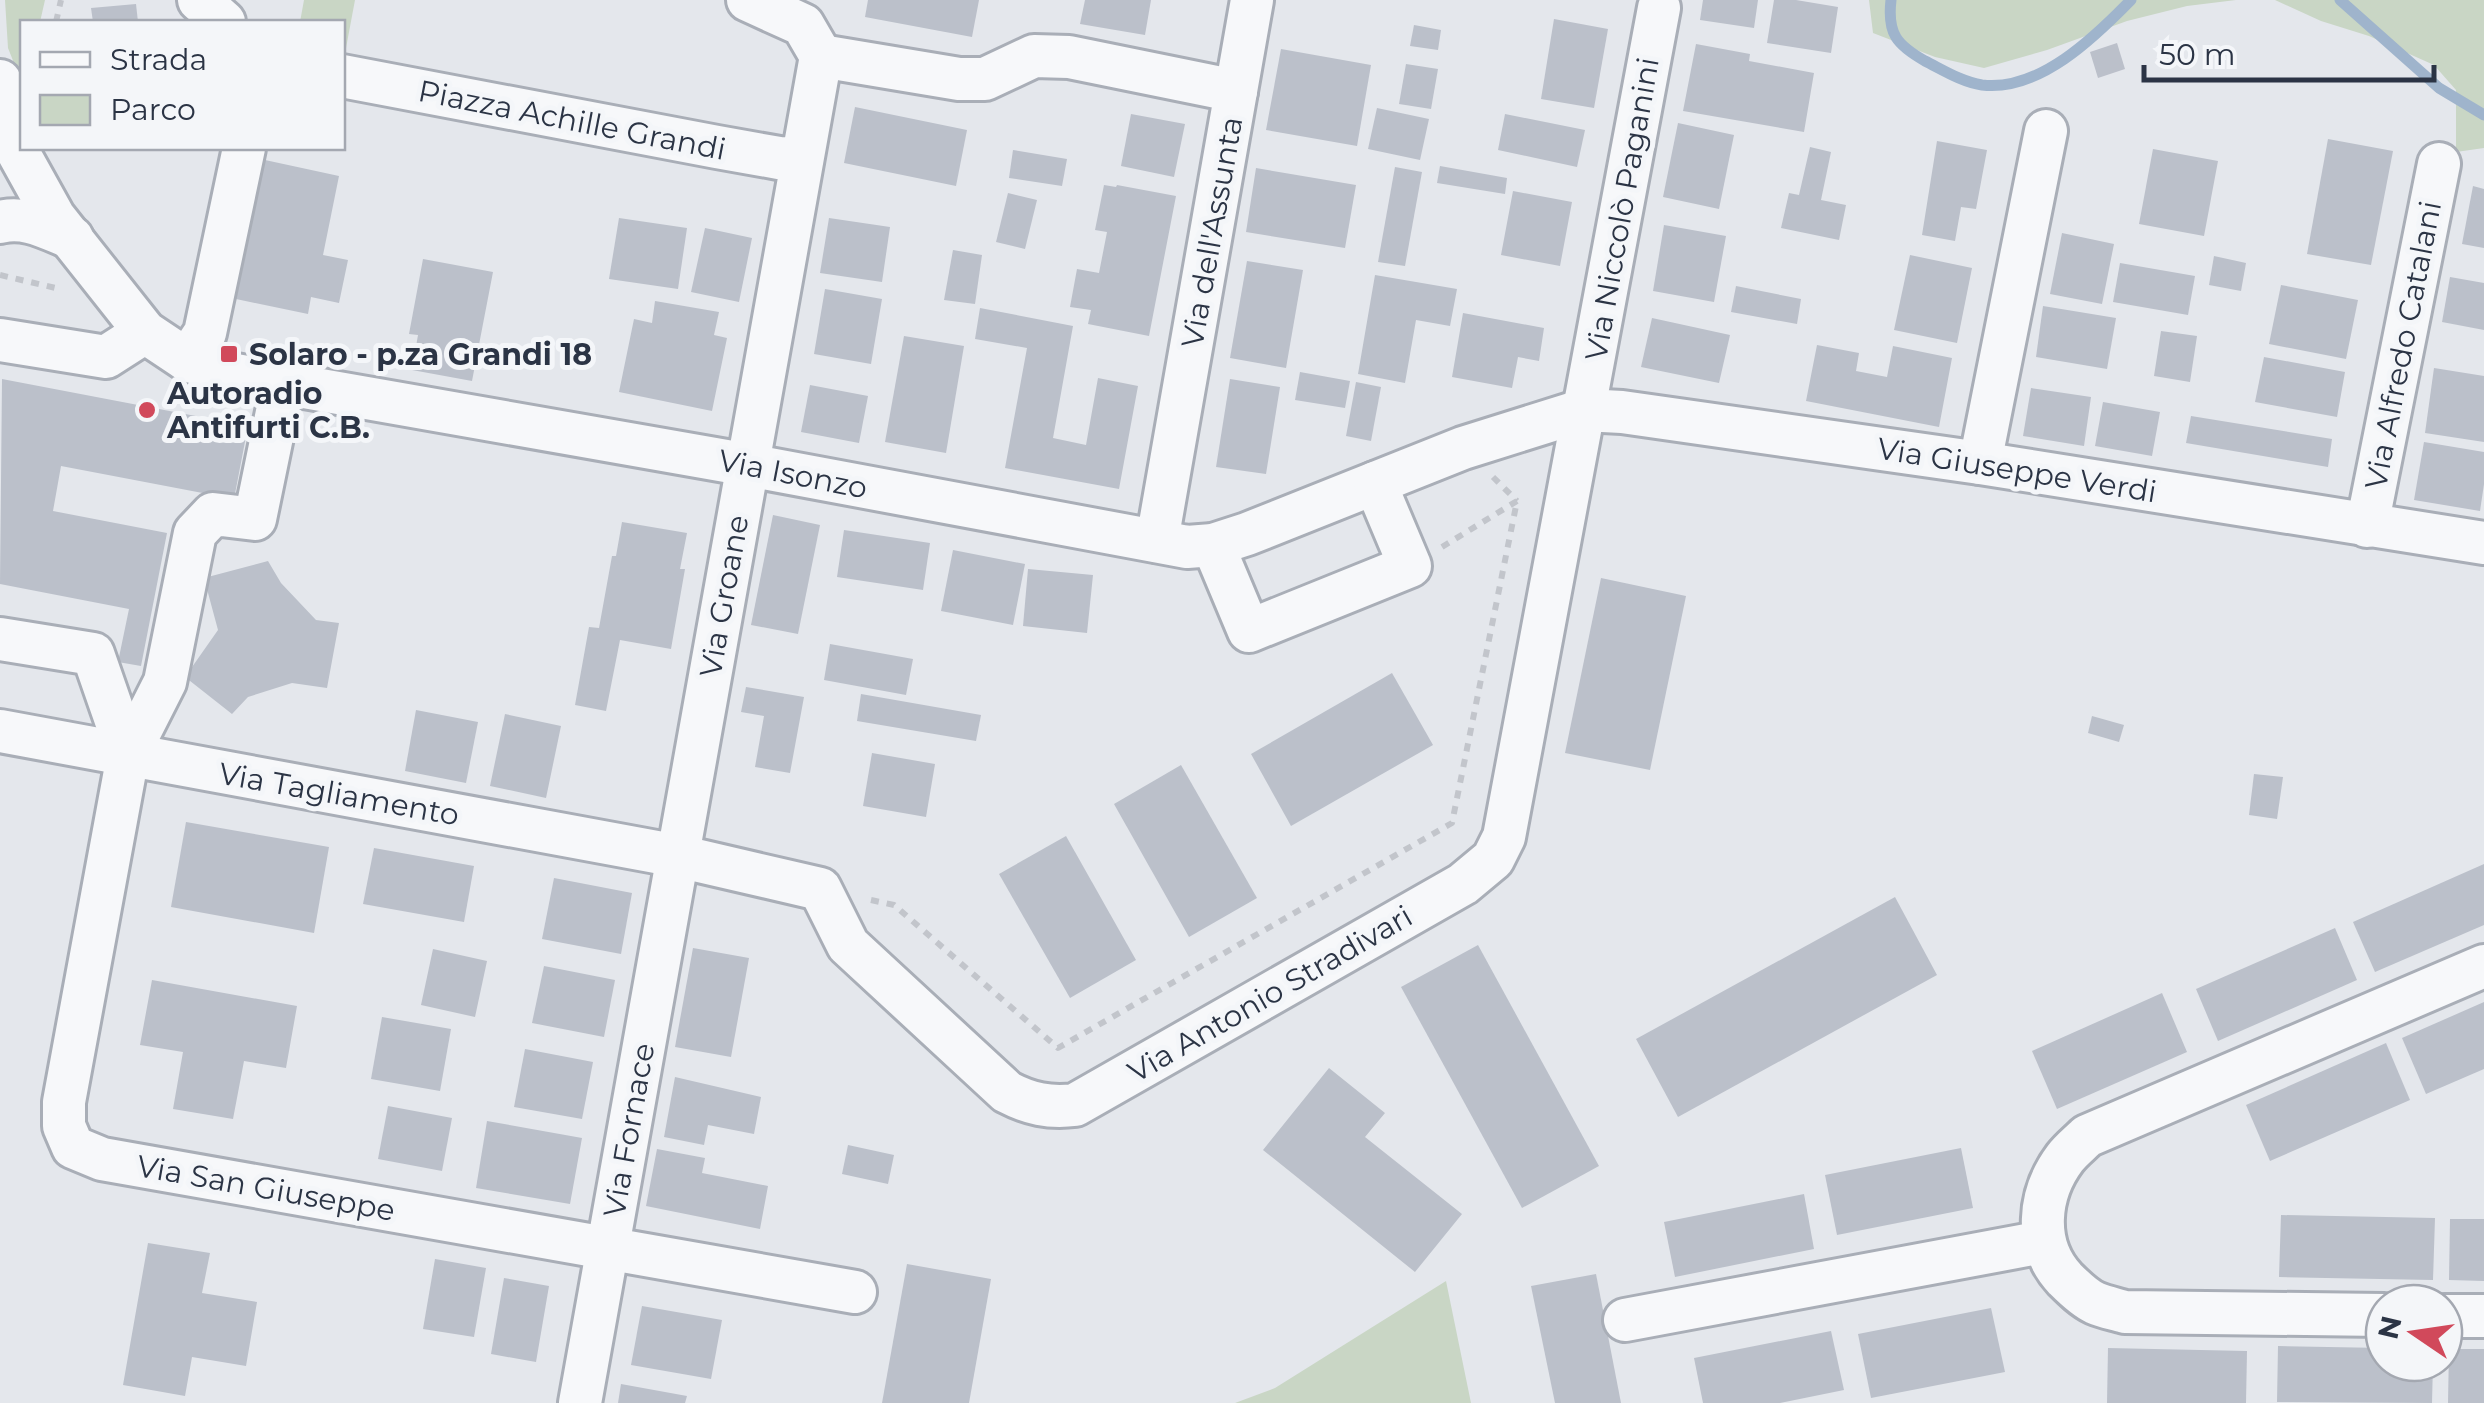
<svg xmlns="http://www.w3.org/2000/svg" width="2484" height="1403" viewBox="0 0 2484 1403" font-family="Montserrat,sans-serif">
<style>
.green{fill:#c9d6c5}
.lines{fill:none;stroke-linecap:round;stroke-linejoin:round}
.stream{stroke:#9fb4cc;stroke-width:11}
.building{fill:#bbc0ca}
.minor-casing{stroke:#a9aeb7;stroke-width:48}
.path{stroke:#c2c5cb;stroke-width:6;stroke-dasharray:8 8;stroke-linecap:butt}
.minor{stroke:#f7f8fa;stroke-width:42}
.poi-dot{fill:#d1495b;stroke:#f4f6f9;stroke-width:4}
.labels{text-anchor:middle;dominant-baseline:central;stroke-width:10;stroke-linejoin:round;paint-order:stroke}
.street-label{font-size:30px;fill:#2b3445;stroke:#f4f6f9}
.poi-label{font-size:30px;font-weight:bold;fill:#2b3445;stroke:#f4f6f9;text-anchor:start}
</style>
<rect width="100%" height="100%" fill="#e4e7ec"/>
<!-- green -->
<g class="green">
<path d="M5,0H45L40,22H22V83L8,48Z"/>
<path d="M304,0H355L346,48L343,47L342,22H300Z"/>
<path d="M1869,0H2236L2187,6L2127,21L2047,50L1984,68L1935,57L1873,33Z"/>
<path d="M2275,0H2484V148L2456,152V90L2434,65L2369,36L2321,21Z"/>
<path d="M1446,1281L1471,1403H1235L1275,1388Z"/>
</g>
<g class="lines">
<!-- stream -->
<g class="stream">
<path d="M1891,0C1887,34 1897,45 1925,61C1943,70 1962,82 1982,85C2039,92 2095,37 2131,0"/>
<path d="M2340,0L2439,88L2484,115"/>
</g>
</g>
<!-- building -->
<g class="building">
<path d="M868,0H979L972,37L865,17Z"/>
<path d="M1085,0H1151L1145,35L1080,24Z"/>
<path d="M1703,0H1758L1754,28L1700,20Z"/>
<path d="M1774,0H1796L1838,7L1831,53L1767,43Z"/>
<path d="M136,4L138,22H93L91,8Z"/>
<path d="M1554,19L1608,29L1594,108L1541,99Z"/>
<path d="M1414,25L1441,30L1438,50L1410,46Z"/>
<path d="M2117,43L2125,69L2098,78L2090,52Z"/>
<path d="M1696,44L1750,54L1749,61L1814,73L1804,132L1683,111Z"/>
<path d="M1281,49L1371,65L1357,146L1266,130Z"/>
<path d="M1406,64L1438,69L1431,109L1399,104Z"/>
<path d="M855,107L967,130L956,186L844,163Z"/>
<path d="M1377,108L1429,119L1420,160L1368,149Z"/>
<path d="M1131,114L1185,124L1174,177L1121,166Z"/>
<path d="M1505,114L1585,130L1577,167L1498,150Z"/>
<path d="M1678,123L1734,135L1719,209L1663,197Z"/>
<path d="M2328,139L2393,151L2371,265L2307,254Z"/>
<path d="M1937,141L1987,150L1976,209L1961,207L1955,241L1922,235Z"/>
<path d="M1810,147L1831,152L1821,200L1846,205L1839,240L1781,228L1789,193L1799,195Z"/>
<path d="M2153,149L2218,161L2204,236L2139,224Z"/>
<path d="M1013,150L1067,159L1062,186L1009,178Z"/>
<path d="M265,160L339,176L323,255L348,260L339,303L311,297L308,314L236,299Z"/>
<path d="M1440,166L1507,178L1505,194L1437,183Z"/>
<path d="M1395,167L1422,172L1405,266L1378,262Z"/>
<path d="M1256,168L1356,185L1345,248L1246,232Z"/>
<path d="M1104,185L1116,187L1117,185L1176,196L1149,336L1088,324L1091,310L1070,307L1077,269L1099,273L1107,232L1095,230Z"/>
<path d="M2473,186L2484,189V248L2462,244Z"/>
<path d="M1513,191L1572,202L1560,266L1501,255Z"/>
<path d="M1008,193L1037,200L1025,249L996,242Z"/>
<path d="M619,218L687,228L678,289L609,279Z"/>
<path d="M829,218L890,227L882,282L820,273Z"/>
<path d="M1664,225L1726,236L1714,302L1653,291Z"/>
<path d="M705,228L752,238L739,302L691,292Z"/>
<path d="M2062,233L2114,244L2102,304L2050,294Z"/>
<path d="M953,250L982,255L975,304L944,300Z"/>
<path d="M1910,255L1972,268L1957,343L1894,330Z"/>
<path d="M2214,256L2246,263L2241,291L2209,285Z"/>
<path d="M423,259L493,272L472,381L412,370L418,335L409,334Z"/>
<path d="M1247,261L1303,270L1286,368L1230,358Z"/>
<path d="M2120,263L2195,276L2188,315L2113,302Z"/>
<path d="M1375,275L1457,289L1450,326L1416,320L1405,383L1358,374Z"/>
<path d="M2450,277L2484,283V330L2442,322Z"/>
<path d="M2281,285L2358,300L2346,359L2269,344Z"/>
<path d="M1736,286L1801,299L1797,324L1731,312Z"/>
<path d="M825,289L882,299L871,364L814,354Z"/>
<path d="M655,301L719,312L714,335L727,338L712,411L619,392L634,319L652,323Z"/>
<path d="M2043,306L2116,318L2107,369L2036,357Z"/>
<path d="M980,308L1073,326L1053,438L1086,445L1098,378L1138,386L1119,489L1005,468L1027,348L975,339Z"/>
<path d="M1463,313L1544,328L1539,361L1518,357L1512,388L1452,377Z"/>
<path d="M1652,318L1730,335L1719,383L1641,367Z"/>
<path d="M2161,331L2197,336L2190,382L2154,376Z"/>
<path d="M904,336L964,346L946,453L885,442Z"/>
<path d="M1817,345L1859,353L1856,371L1887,377L1893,346L1952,358L1939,427L1806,401Z"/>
<path d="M2264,357L2345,372L2337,417L2255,402Z"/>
<path d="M2434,368L2484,376V442L2425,433Z"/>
<path d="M1300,372L1350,381L1345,408L1295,400Z"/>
<path d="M2,379L248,426L234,499L61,466L53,511L167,533L141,666L118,662L129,609L0,584Z"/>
<path d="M1230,379L1280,387L1266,474L1216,467Z"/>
<path d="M1356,382L1381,387L1371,441L1346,436Z"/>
<path d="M810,385L868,396L859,443L801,432Z"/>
<path d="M2031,388L2091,397L2084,446L2023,436Z"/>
<path d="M2103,402L2160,412L2152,456L2095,446Z"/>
<path d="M2191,416L2332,439L2328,467L2186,443Z"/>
<path d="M2424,442L2484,452V484L2480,511L2414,500Z"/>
<path d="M773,515L820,525L798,634L751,625Z"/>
<path d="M622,522L687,533L680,569H685L671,649L620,640L606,711L575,705L589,627L599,628L612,556H616Z"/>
<path d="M844,530L930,543L923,590L837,577Z"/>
<path d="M953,550L1025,564L1013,625L941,611Z"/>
<path d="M268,561L281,583L316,620L339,623L327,688L292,683L248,697L232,714L185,677L218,630L204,578Z"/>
<path d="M1028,569L1093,575L1087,633L1023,626Z"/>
<path d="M1601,578L1686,596L1650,770L1565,753Z"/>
<path d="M830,644L913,659L906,695L824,680Z"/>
<path d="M1392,673L1433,745L1291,826L1251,754Z"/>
<path d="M746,687L804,697L790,773L755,767L764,716L741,712Z"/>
<path d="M861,694L981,715L976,741L857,721Z"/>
<path d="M416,710L478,722L466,783L405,771Z"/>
<path d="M505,714L561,726L546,798L490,786Z"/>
<path d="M2092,716L2124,725L2119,742L2088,733Z"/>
<path d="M872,753L935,764L926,817L863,806Z"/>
<path d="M1181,765L1257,898L1189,937L1114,804Z"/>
<path d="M2254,774L2283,777L2277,819L2249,815Z"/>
<path d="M186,822L329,847L314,933L171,907Z"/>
<path d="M1066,836L1136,960L1070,998L999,874Z"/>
<path d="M374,848L474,866L464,922L363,904Z"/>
<path d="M2484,864V925L2375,972L2353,922Z"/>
<path d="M554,878L632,893L621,954L542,939Z"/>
<path d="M1895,897L1937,975L1678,1117L1636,1039Z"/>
<path d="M2335,928L2357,980L2218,1041L2196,989Z"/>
<path d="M1478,945L1599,1166L1522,1208L1401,987Z"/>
<path d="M693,948L749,958L731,1057L675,1047Z"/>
<path d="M433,949L487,961L475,1017L421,1005Z"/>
<path d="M544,966L615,980L604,1037L532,1023Z"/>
<path d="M152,980L297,1006L286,1068L244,1061L233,1119L173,1109L183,1052L140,1045Z"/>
<path d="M2162,993L2187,1052L2057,1109L2032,1051Z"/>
<path d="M2484,1002V1069L2426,1094L2402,1038Z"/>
<path d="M382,1017L451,1029L440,1091L371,1079Z"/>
<path d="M2386,1043L2410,1100L2270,1161L2246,1105Z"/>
<path d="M525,1049L593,1062L582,1119L514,1107Z"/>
<path d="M1329,1068L1385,1113L1365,1137L1462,1214L1415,1272L1263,1150Z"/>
<path d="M675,1077L761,1097L754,1134L708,1125L704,1145L664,1137Z"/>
<path d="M388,1106L452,1118L442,1171L378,1159Z"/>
<path d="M487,1121L582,1138L570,1204L476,1188Z"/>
<path d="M848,1145L894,1155L888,1184L842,1174Z"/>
<path d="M1961,1148L1973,1208L1837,1235L1825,1175Z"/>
<path d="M657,1149L705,1158L702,1173L768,1186L760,1229L646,1206Z"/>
<path d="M1804,1194L1814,1249L1675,1277L1664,1222Z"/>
<path d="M2281,1215L2435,1218L2433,1280L2279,1277Z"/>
<path d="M2450,1219H2484V1281L2449,1280Z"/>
<path d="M148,1243L210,1253L202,1293L257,1302L246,1366L192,1357L185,1396L123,1385Z"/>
<path d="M435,1259L486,1268L474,1337L423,1329Z"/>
<path d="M907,1264L991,1279L969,1403H882Z"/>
<path d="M1596,1274L1621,1403H1555L1531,1286Z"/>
<path d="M504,1278L549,1286L536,1362L491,1354Z"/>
<path d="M642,1306L722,1320L711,1379L631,1365Z"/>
<path d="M1991,1308L2005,1372L1871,1398L1858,1334Z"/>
<path d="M1831,1331L1844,1390L1780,1403H1703L1694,1358Z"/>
<path d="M2278,1346L2384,1348V1363H2433L2432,1403L2277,1402Z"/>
<path d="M2108,1348L2247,1351L2246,1403H2107Z"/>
<path d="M2449,1349H2484V1403H2448Z"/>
<path d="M621,1384L687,1396L685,1403H618Z"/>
</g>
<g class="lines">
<!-- minor casing -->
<g class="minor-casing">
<g id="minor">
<path d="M199,0L224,22"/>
<path d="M748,0L803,25L821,56"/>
<path d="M821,56L959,79H985L1034,56L1069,57L1236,91L1157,541"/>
<path d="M342,76L717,147L779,158L802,159"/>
<path d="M0,81L7,99L22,123"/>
<path d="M1236,91L1252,0"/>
<path d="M0,126L9,136L54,217L145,332L187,360L224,373L726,461L1187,547L1213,545L1247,534L1463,448L1584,410L1622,412L1980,463L2484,543"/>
<path d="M0,222C25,215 49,229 72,238"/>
<path d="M0,340L106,357L145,332"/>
<path d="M187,360L205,333L244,148"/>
<path d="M283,383L255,519L213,514L195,533L165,682L128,755L64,1102V1126L73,1147L102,1159L855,1292"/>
<path d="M1980,463L2046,131"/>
<path d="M2367,526L2439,164"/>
<path d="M1213,545L1249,631L1410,566L1375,483"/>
<path d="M0,639L93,654L128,755"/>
<path d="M0,731L678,856L820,889L848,945L1007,1092C1030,1104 1049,1108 1075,1105L1463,884L1493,859L1504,837L1659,8"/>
<path d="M2384,1315L2125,1312C2115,1309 2104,1307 2095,1303C2084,1298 2073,1287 2065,1279C2033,1245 2038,1194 2065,1158C2071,1150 2080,1143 2087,1136L2484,966"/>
<path d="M2444,1316H2484"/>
<path d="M1625,1320L2043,1242"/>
<path d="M580,1403L821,56"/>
</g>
</g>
<!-- path -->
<g class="path">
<path d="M56,22L61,0"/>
<path d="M0,275L60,289"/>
<path d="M1493,477L1517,501"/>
<path d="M1442,547L1517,501"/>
<path d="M871,900L894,905L1058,1048L1452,823L1517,501"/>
</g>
<!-- minor -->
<use href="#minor" class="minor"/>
</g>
<!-- markers -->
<g class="poi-dot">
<rect x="219" y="344" width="20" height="20" rx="5"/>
<circle cx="147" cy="410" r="10"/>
</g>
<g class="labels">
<!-- street labels -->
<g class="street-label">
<text transform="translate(572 120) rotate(11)">Piazza Achille Grandi</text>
<text transform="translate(1622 209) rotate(-80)">Via Niccolò Paganini</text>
<text transform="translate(1212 232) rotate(-80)">Via dell'Assunta</text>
<text transform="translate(2403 345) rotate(-79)">Via Alfredo Catalani</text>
<text transform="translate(2017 470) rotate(9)">Via Giuseppe Verdi</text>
<text transform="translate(793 474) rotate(11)">Via Isonzo</text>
<text transform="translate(724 596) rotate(-80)">Via Groane</text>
<text transform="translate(339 794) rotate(10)">Via Tagliamento</text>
<text transform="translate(1270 994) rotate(-30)">Via Antonio Stradivari</text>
<text transform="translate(629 1130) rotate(-80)">Via Fornace</text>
<text transform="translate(266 1188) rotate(10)">Via San Giuseppe</text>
</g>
<!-- poi labels -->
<g class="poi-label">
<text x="249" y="354">Solaro - p.za Grandi 18</text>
<text x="167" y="393">Autoradio<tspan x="167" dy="34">Antifurti C.B.</tspan></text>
</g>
</g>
<!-- legend -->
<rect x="20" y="20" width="325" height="130" fill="#f4f6f9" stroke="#a4a8b1" stroke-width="2.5"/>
<rect x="40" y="52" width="50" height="15" fill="#f7f8fa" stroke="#a4a8b1" stroke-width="2.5"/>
<text x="110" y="70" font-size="30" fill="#2b3445">Strada</text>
<rect x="40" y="95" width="50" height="30" fill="#c9d6c5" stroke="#a4a8b1" stroke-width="2.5"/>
<text x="110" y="120" font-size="30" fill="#2b3445">Parco</text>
<!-- north arrow -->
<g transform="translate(2414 1333) rotate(283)"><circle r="48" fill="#f4f6f9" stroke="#a4a8b1" stroke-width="2.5"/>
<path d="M0-8L18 38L0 25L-18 38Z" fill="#d1495b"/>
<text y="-15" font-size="28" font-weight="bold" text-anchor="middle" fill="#2b3445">N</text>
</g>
<!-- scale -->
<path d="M2144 65v15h290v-15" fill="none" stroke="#2b3445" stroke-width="5"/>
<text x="2159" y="65" font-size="30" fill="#2b3445" stroke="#f4f6f9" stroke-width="8" paint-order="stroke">50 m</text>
</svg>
